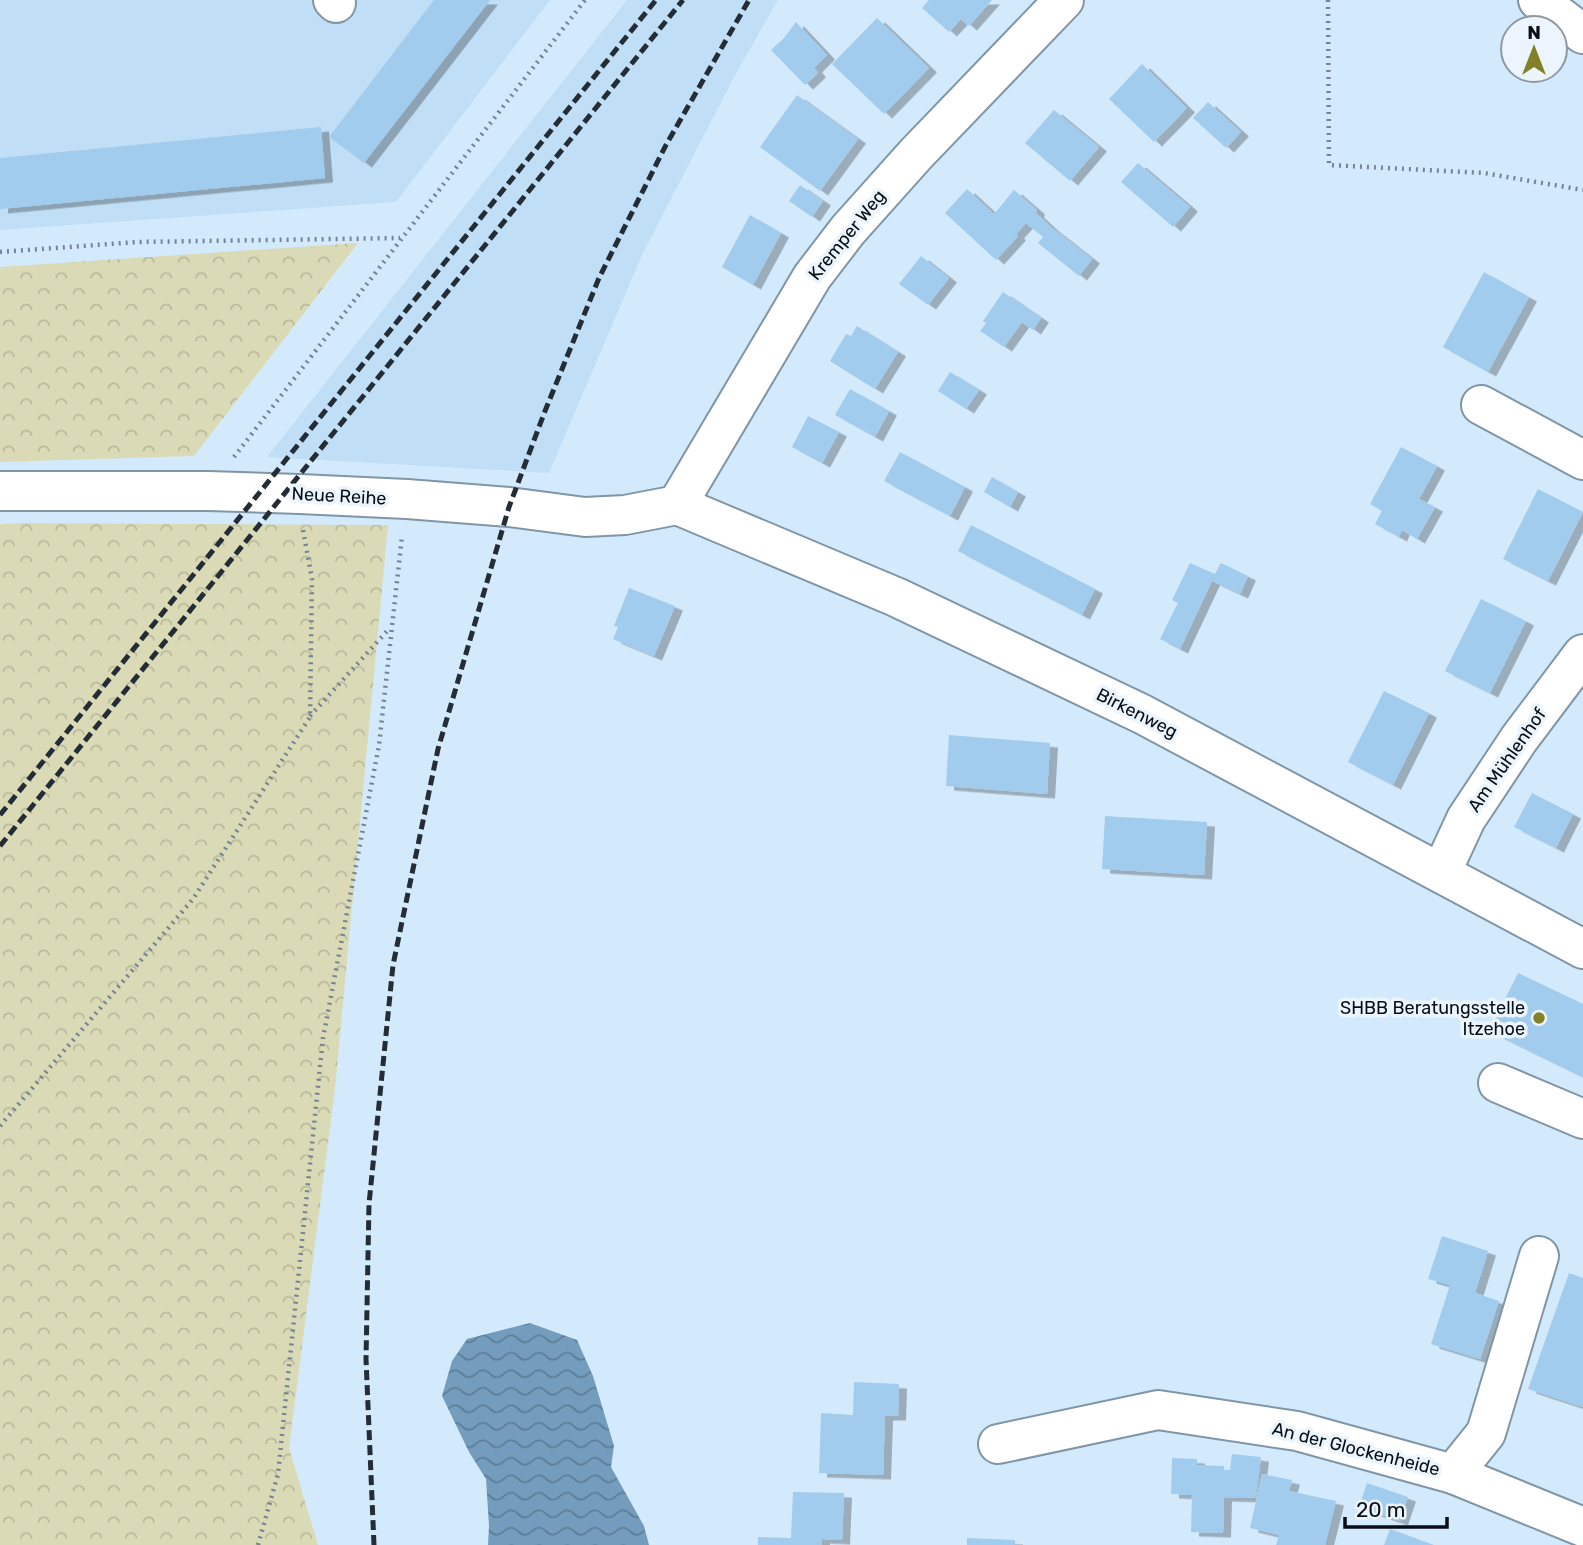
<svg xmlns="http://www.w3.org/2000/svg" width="1583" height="1545" viewBox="0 0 1583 1545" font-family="Rubik,sans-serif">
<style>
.built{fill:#c0def5}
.forest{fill:url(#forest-crowns)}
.water{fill:url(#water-waves)}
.building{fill:#a1ccee;filter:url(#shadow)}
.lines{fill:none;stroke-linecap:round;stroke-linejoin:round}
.minor-casing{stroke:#8096a7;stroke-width:42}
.highway-casing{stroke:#8096a7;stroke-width:42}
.path{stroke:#758492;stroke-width:4.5;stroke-dasharray:2 5;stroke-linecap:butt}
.minor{stroke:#fff;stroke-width:38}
.highway{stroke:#fff;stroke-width:38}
.rail{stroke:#242d36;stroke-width:5;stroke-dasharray:10 5;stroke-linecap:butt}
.poi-dot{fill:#838028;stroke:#ecf5fd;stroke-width:2.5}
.labels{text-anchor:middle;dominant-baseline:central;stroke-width:7;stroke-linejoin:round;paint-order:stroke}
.street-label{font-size:18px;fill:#070e15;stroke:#ecf5fd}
.poi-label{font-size:18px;fill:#070e15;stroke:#ecf5fd;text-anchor:end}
</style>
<defs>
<pattern id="forest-crowns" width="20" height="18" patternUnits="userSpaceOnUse" patternTransform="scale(1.75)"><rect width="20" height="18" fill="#dadab7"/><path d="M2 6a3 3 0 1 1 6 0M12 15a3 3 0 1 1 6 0" fill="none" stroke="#baba9c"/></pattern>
<pattern id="water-waves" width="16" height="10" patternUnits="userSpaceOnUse" patternTransform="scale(1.75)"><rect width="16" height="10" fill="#749dbd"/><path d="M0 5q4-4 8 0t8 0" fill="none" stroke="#5d7e98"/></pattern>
<filter id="shadow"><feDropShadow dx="8" dy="4.5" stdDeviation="0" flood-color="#0004"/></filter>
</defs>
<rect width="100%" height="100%" fill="#d3eafd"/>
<!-- built -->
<g class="built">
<path d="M0,0H550L396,202L0,230Z"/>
<path d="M627,0H778L734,77L642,255L549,473L267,457Z"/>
</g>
<!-- forest -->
<g class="forest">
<path d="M358,243L194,456L0,462V267Z"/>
<path d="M21,523L388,525L335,1088L289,1448L318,1545H0V524Z"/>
</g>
<!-- water -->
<path class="water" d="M530,1323L577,1340L593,1376L614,1446L611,1467L644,1526L649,1545H488L489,1526L486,1479L469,1452L442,1396L452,1361L467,1339Z"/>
<!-- building -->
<g class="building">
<path d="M434,0H490L364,163L329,137Z"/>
<path d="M929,0H992L969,26L961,19L949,32L922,8Z"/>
<path d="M877,18L929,68L884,114L832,64Z"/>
<path d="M796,22L827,55L814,68L818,73L805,85L771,50L784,38Z"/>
<path d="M1142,64L1187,108L1154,142L1109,99Z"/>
<path d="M797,95L858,139L820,191L760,147Z"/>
<path d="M1208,102L1241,132L1226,148L1193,118Z"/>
<path d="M1054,110L1099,147L1070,181L1025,143Z"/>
<path d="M321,127L325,178L0,209V158Z"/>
<path d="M1138,163L1190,207L1173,227L1121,182Z"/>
<path d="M800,185L823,201L812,217L789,201Z"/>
<path d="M967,189L994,214L1014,190L1037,210L1036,213L1051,227L1092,259L1079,276L1038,243L1043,237L1026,223L1016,234L1018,236L996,260L945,213Z"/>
<path d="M750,215L781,233L753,285L722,267Z"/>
<path d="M921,256L949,278L928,305L899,284Z"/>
<path d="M1484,272L1529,297L1488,372L1443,347Z"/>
<path d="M1003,292L1041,318L1033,330L1022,322L1004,347L980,331L986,323L983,321Z"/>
<path d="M857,326L898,352L875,389L830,361L846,334L851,336Z"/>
<path d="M950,372L979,390L966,409L938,391Z"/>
<path d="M850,389L889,411L875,437L835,415Z"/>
<path d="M808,416L839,432L822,463L792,447Z"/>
<path d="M1401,447L1437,466L1419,499L1435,507L1417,539L1402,530L1399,537L1375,524L1382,511L1370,504Z"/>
<path d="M900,452L965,487L950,516L884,481Z"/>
<path d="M992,477L1018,492L1010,507L984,492Z"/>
<path d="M1538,489L1583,512L1548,581L1503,559Z"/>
<path d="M971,525L1095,589L1082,615L958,551Z"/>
<path d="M1190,563L1215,574L1221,563L1248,576L1240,594L1212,581L1180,649L1160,639L1178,603L1172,600Z"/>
<path d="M629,588L675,606L654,656L613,639L618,627L614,626Z"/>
<path d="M1481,599L1526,621L1490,693L1445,671Z"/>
<path d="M1384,691L1429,713L1393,785L1348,762Z"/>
<path d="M949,735L1050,743L1047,794L946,786Z"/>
<path d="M1532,793L1573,814L1556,848L1514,827Z"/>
<path d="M1105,816L1207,822L1204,875L1102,869Z"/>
<path d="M1518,973L1583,1004V1077L1489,1031Z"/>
<path d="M1442,1236L1488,1251L1475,1293L1499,1301L1480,1359L1431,1344L1450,1285L1428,1279Z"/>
<path d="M1569,1273L1583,1278V1407L1528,1389Z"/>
<path d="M854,1382L899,1384L898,1416H885L883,1475L819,1473L821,1413L853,1415Z"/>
<path d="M1232,1454L1261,1457L1256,1498L1224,1497L1223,1533L1191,1532L1192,1495L1171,1494L1172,1458L1197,1459V1465L1224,1466V1470H1230Z"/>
<path d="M1262,1474L1292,1480L1289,1491L1336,1501L1325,1545H1276L1279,1535L1250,1528Z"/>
<path d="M1367,1483L1408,1497L1400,1521L1359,1507Z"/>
<path d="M793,1492L844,1493L842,1540L822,1539V1545H758V1537L791,1538Z"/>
<path d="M1390,1529L1434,1545H1384Z"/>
<path d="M967,1538L1015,1540V1545H967Z"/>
</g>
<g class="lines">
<!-- minor casing -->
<g class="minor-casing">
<g id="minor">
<path d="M333,0L336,3"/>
<path d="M1481,405L1583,460"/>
<path d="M0,491H208L300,494L407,499L509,507L585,517L625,515L677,505"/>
<path d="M677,505L896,597L1142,714L1583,949"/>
<path d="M677,505L812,277L848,230L916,154L1064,0"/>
<path d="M1441,873L1466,819L1519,739L1583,654"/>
<path d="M1498,1083L1583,1119"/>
<path d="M998,1444L1158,1410L1297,1431L1453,1474L1583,1527"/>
<path d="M1453,1474L1486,1433L1539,1256"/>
</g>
</g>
<!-- highway casing -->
<g class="highway-casing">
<path id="highway" d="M1538,0L1583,34"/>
</g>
<!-- path -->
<g class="path">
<path d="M1328,0L1329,165L1484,173L1583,190"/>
<path d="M0,252L137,242L400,238"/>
<path d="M234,457L585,0"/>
<path d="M310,716L389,629"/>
<path d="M0,1126L193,899L310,717L312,579L303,530"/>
<path d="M258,1545L278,1474L323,1038L379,745L402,536"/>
</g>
<!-- minor -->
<use href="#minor" class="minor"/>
<!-- highway -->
<use href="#highway" class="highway"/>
<!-- rail -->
<g class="rail">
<path d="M0,815L656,0"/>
<path d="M0,846L683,0"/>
<path d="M374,1545L366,1359L369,1204L393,965L438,749L509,507L545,411L599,278L666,145L749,0"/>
</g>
</g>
<!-- markers -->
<circle class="poi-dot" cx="1539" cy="1018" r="7"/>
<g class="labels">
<!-- street labels -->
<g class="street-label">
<text transform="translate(847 235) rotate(-51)">Kremper Weg</text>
<text transform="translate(339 496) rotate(3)">Neue Reihe</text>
<text transform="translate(1137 713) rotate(27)">Birkenweg</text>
<text transform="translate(1507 760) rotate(-55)">Am Mühlenhof</text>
<text transform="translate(1356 1449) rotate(14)">An der Glockenheide</text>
</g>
<!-- poi labels -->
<g class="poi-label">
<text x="1525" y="1008">SHBB Beratungsstelle<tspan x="1525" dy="21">Itzehoe</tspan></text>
</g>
</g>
<!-- north arrow -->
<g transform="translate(1534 49)"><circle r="33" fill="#ecf5fd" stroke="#9099a0" stroke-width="2"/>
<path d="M0-5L12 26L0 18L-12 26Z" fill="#838028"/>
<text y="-10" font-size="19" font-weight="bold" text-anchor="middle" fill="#070e15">N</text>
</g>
<!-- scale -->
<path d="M1345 1517v10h102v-10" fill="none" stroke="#070e15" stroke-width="3.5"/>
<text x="1356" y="1517" font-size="21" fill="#070e15" stroke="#ecf5fd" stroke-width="5" paint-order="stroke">20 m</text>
</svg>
